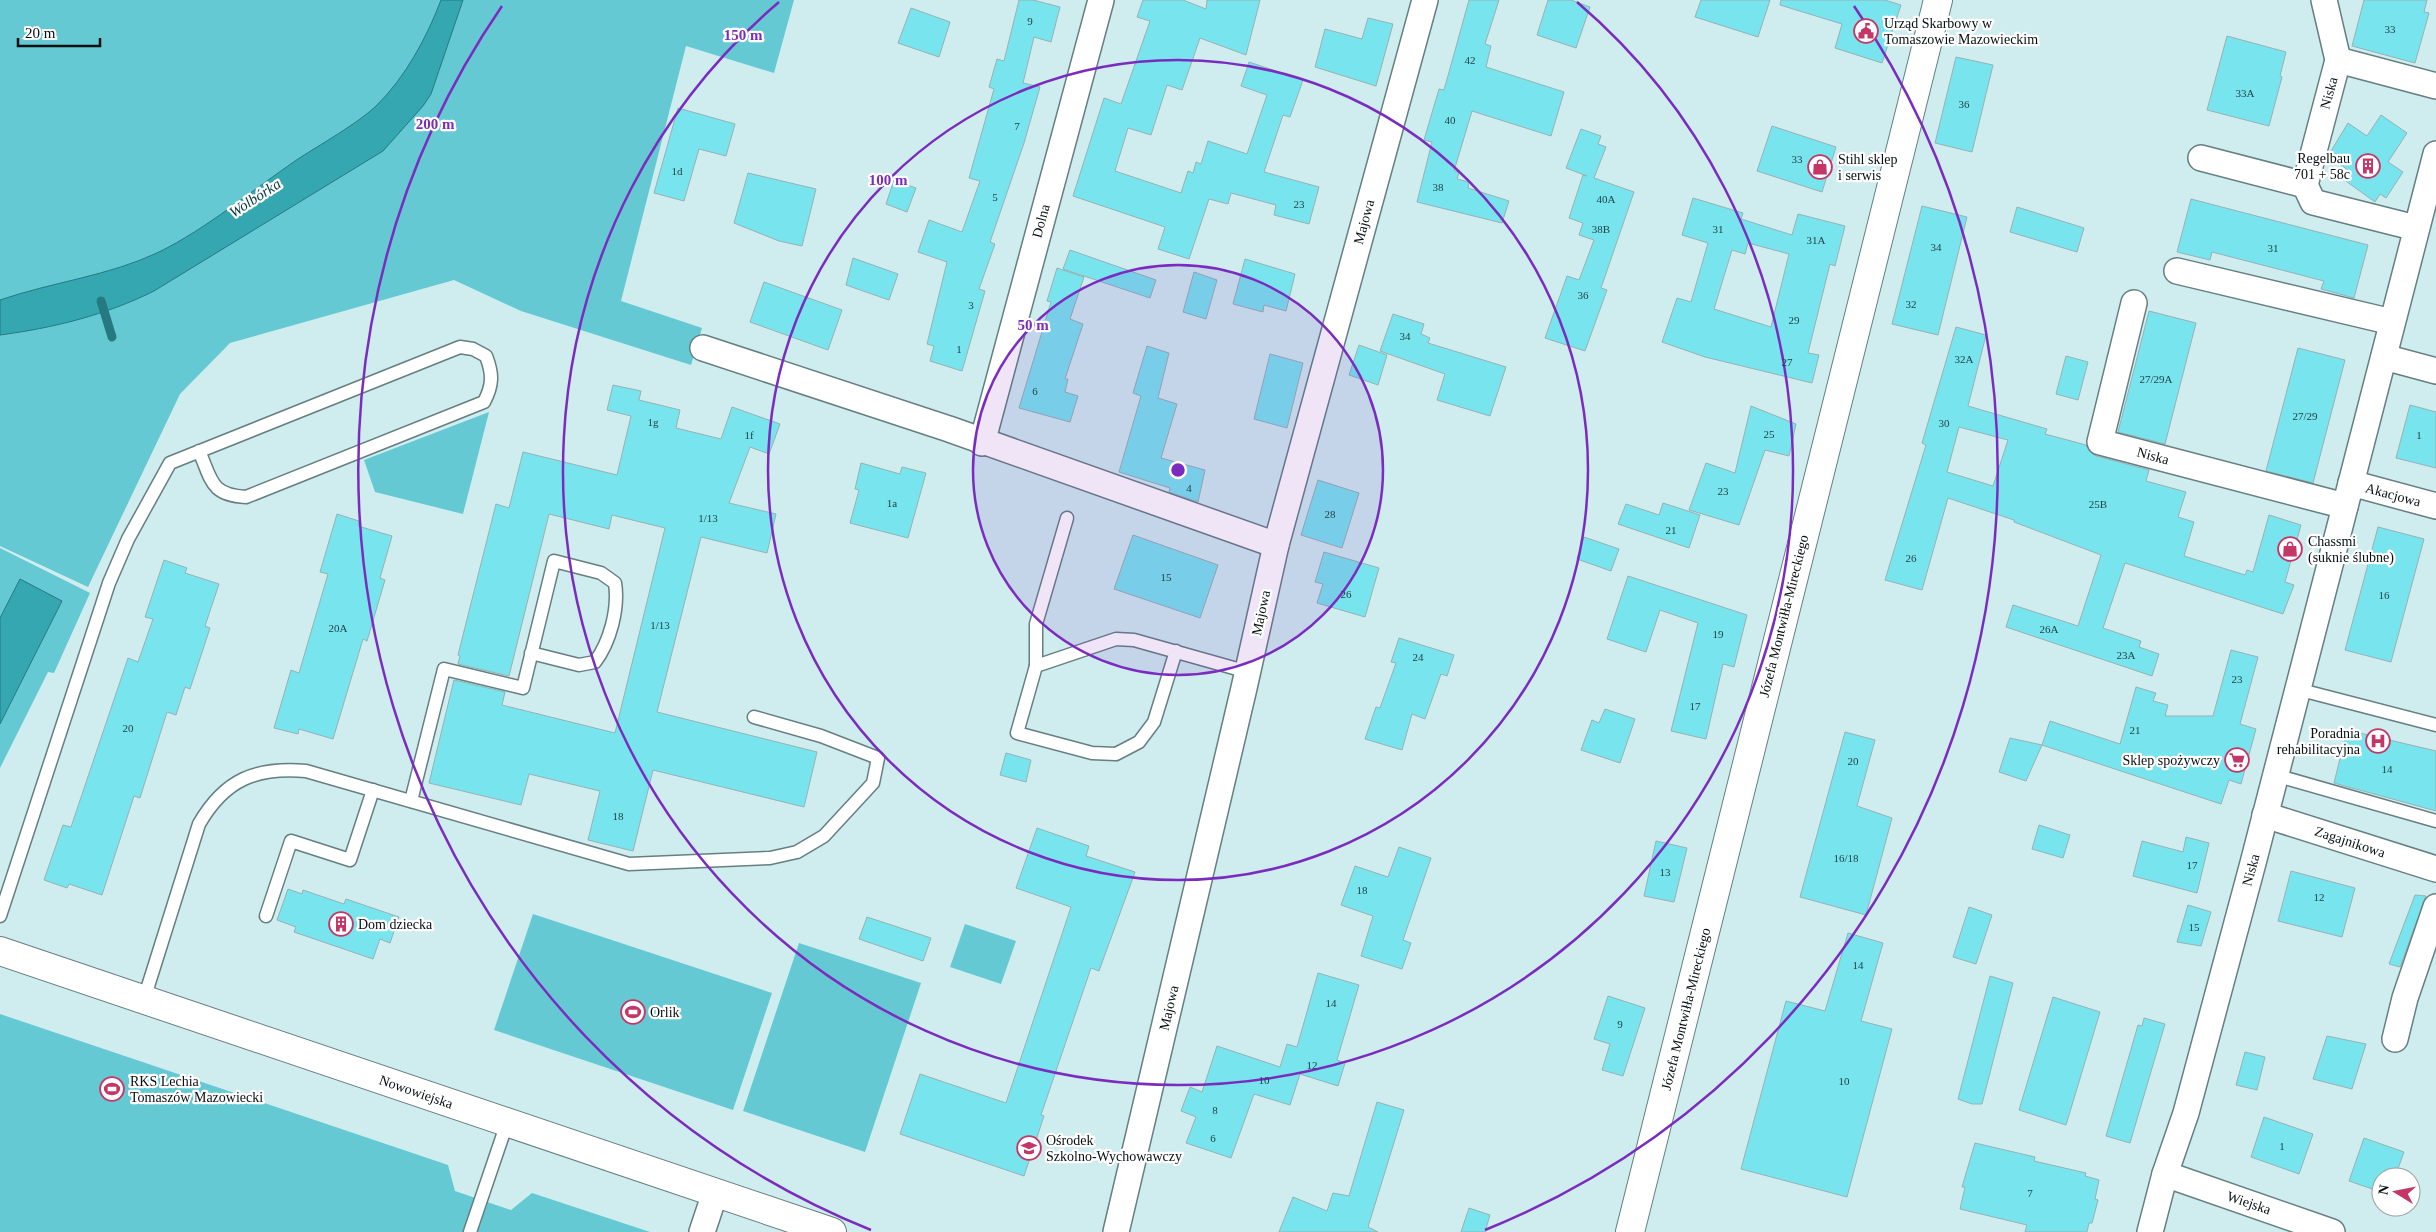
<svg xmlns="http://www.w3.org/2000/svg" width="2436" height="1232" viewBox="0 0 2436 1232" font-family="Georgia,serif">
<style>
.green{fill:#64c9d2}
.water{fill:#34a7b1;stroke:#267981}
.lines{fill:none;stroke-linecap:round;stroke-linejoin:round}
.stream{stroke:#267981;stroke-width:9}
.building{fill:#78e4ee;stroke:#96b2b4;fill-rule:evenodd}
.service-casing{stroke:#657f82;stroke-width:15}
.minor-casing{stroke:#657f82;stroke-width:28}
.tertiary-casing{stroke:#657f82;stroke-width:30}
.secondary-casing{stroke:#657f82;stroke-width:30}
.service{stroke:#fff;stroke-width:12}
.minor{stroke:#fff;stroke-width:25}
.tertiary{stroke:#fff;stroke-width:28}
.secondary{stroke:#fff;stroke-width:28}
.ring{fill:none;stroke:#7b2cbf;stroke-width:2.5}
.labels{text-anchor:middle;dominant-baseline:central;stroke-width:4.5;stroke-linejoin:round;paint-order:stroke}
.number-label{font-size:11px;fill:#224448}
.poi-label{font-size:14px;fill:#060f10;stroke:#fff;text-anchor:start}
.street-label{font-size:14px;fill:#060f10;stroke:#fff}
.water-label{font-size:15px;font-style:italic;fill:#02383d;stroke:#fff}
.centre{fill:#7b2cbf;stroke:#fff;stroke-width:2.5}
.ring-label{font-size:15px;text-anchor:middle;font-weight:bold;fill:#7b2cbf;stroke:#fff;stroke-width:4.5;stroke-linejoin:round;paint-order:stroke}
</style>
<rect width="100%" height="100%" fill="#cfecef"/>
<!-- green -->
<g class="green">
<path d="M0,0H794L774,73L686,46L621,301L702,328L691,365L521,311L454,280L230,343L180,394L88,587L0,546Z"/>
<path d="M489,412L463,514L375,492L364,460Z"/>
<path d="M0,548L90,593L54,673L48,672L0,768Z"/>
<path d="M533,914L772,993L733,1110L494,1030Z"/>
<path d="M965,924L1016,941L1001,984L950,967Z"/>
<path d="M799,943L921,983L865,1152L743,1111Z"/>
<path d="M0,1014L448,1165L455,1191L511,1210L532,1193L650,1232H0Z"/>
</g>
<!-- water -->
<g class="water">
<path d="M441,0H463L431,94L423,106L383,151L154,291C106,315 53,328 0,335V300C52,282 109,276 159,252C206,229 254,189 298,159C321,144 357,124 376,106C405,78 427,37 441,0Z"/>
<path d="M20,579L62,601L0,724V618Z"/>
</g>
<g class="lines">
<!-- stream -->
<path class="stream" d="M101,301L112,337"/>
</g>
<!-- building -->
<g class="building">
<path d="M1019,0H1033L1060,7L1051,42L1034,37L1023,83L1040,87L1024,143L990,242L995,244L979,289L985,291L962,371L930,361L934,346L927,344L947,262L918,252L929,220L962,232L980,181L969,178L994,89L989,87L997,59L1004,61Z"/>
<path d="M1143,0H1183L1206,9L1207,0H1260L1246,55L1200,38L1182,90L1167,85L1151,135L1128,128L1115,171L1181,193L1188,171L1193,173L1196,162L1201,164L1208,141L1247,154L1267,95L1241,86L1249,62L1303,80L1290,117L1283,115L1264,172L1319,187L1309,224L1274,215L1276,205L1231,193L1228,204L1209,199L1189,259L1158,249L1165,227L1073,196L1104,98L1121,104L1150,21L1137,17Z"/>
<path d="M1469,0H1499L1485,44L1491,46L1486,67L1564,92L1551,136L1472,111L1454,171L1459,172L1457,179L1469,182L1468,188L1509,201L1502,223L1417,202L1432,142L1424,140L1439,89L1444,90Z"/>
<path d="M1548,0H1571L1590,7L1576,48L1537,35Z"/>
<path d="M1701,0H1770L1758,37L1695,17Z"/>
<path d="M1781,0H1885L1901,5L1882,63L1835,48L1842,24L1780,5Z"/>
<path d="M2364,0H2427L2424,12L2429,13L2415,63L2352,46Z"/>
<path d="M911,8L950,22L939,57L898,43Z"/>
<path d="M1368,18L1393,24L1376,86L1315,67L1325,29L1362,39Z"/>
<path d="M2227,36L2286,52L2280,76L2282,77L2269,126L2207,110Z"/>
<path d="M1956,57L1993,65L1972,152L1935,143Z"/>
<path d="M678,108L735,124L726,156L699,149L684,201L654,193Z"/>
<path d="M2381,115L2407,133L2388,162L2403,172L2386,198L2380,194L2375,202L2343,179L2348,170L2328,156L2348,123L2367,136Z"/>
<path d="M1772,126L1836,147L1822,192L1757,171Z"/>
<path d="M1581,129L1601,136L1598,144L1606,147L1594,178L1634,192L1601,288L1607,290L1585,351L1545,338L1567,276L1579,280L1594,240L1579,235L1583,223L1569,218L1583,175L1587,176L1566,168Z"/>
<path d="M748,173L816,189L802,246L779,241L734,223Z"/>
<path d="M894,180L916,188L907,212L886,204Z"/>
<path d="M1693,198L1743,213L1741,219L1792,235L1798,214L1845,226L1835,266L1830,264L1808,353L1819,355L1812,383L1705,357L1662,342L1677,298L1691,302L1708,243L1682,235ZM1748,243L1789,254L1771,327L1714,309L1732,250L1745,254Z"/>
<path d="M2191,199L2368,245L2354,298L2321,289L2324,281L2212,252L2210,260L2177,252Z"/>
<path d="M1922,206L1967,217L1938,335L1892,324Z"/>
<path d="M2017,207L2084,228L2077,252L2010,232Z"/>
<path d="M1070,250L1156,280L1150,298L1063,269Z"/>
<path d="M853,258L898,274L889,300L846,285Z"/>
<path d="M1245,259L1295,274L1286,311L1264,305L1263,312L1233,304Z"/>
<path d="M1057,268L1084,277L1070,319L1083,324L1065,379H1068L1065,392L1078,396L1070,422L1019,408L1051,302L1047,301Z"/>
<path d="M1194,272L1217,280L1206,319L1183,312Z"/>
<path d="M764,282L842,310L828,350L750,322Z"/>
<path d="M2149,311L2196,323L2165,444L2118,432Z"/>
<path d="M1393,314L1424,324L1421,334L1430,338L1428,343L1506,367L1490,416L1437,400L1445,374L1380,351Z"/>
<path d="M1956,327L1986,335L1968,406L2047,429L2045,434L2086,445L2090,452L2096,456L2149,470L2146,481L2186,492L2178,517L2194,522L2184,556L2245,575L2247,570L2253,572L2269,515L2301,525L2285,582L2294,585L2283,614L2125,563L2103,628L2141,641L2139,647L2159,654L2152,676L2006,627L2013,605L2078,626L2101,555L2014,522V520L1948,498L1922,590L1885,580L1926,445L1922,443ZM1959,427L2008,440L1993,486L1947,472Z"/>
<path d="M1359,345L1387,355L1378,385L1349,375Z"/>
<path d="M1147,346L1169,353L1158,398L1177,404L1161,458L1205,470L1198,502L1169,492L1170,488L1119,472L1141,396L1133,393Z"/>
<path d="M2298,348L2345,360L2313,483L2266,471Z"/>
<path d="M1270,354L1303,363L1287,428L1254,419Z"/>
<path d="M2066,356L2088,362L2078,400L2056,394Z"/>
<path d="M613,385L641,391L639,400L680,410L676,428L721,439L732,407L780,424L769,454L750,447L729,503L776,514L767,553L701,537L657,712L817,752L804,807L653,770L633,851L588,840L600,791L529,774L521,805L429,783L454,680L505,692L502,705L615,733L665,528L612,515L609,529L549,514L509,676L458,664L460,656L458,655L496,504L509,508L523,452L617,475L631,416L607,410Z"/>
<path d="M2410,405L2436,412V468L2396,458Z"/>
<path d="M1751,406L1796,424L1789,456L1765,450L1739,525L1689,510L1706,463L1735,473Z"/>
<path d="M861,463L900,474L902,467L926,473L908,538L850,523L859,490L855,489Z"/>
<path d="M1318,480L1359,493L1342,548L1301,535Z"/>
<path d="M1663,503L1700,515L1689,548L1618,524L1626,504L1659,515Z"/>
<path d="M337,514L359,521L358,526L392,536L380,578L385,580L367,641L363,639L333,739L299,729L298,734L274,728L291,670L299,673L328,574L320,572Z"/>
<path d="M2378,527L2424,539L2391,662L2345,650Z"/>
<path d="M1133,535L1218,565L1200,618L1114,589Z"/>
<path d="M1584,537L1619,549L1611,571L1577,559Z"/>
<path d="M1324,552L1379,568L1365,617L1317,603L1323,584L1315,582Z"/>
<path d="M164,560L187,568L185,573L219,584L205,626L210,628L190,689L185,687L176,715L167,712L140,798L134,796L102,895L69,884L67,888L44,880L63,825L71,827L128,658L138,662L153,619L145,617Z"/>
<path d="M1628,576L1747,615L1734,667L1723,664L1706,739L1671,731L1698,623L1660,610L1646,652L1607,639Z"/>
<path d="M1399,638L1454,655L1447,676L1441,674L1425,719L1412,714L1402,750L1365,739L1376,707L1380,708L1396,663L1391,662Z"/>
<path d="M2231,650L2258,657L2240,724L2256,729L2241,784L2229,780L2221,804L2042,745L2050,721L2120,744L2136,687L2156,693L2153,701L2168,705L2165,716H2213Z"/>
<path d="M1605,709L1635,719L1620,763L1581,750L1592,720L1599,723Z"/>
<path d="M2347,730L2436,751V811L2334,783Z"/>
<path d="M1845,732L1875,740L1857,806L1892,818L1866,915L1800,897Z"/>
<path d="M2010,738L2042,745L2026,781L1999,772Z"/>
<path d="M1006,753L1031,760L1026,782L1000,775Z"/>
<path d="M2039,825L2070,835L2063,858L2032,849Z"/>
<path d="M1037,828L1089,846L1086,856L1135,872L1099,971L1091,968L1041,1115L1044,1116L1024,1176L900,1134L920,1074L1006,1103L1071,907L1016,888Z"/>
<path d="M2186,837L2209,843L2197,893L2133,876L2142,841L2183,852Z"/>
<path d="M1656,841L1687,848L1674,902L1644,896Z"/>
<path d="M1399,847L1431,858L1403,940L1411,943L1402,969L1361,956L1373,916L1341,905L1355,866L1388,877Z"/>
<path d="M2291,871L2355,888L2342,937L2278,921Z"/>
<path d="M288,889L302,894L303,890L344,904L346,899L399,917L390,943L380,939L373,959L294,932L296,927L277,920Z"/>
<path d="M2415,895L2426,896L2400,967L2389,964Z"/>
<path d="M2188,905L2211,912L2201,946L2177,942Z"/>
<path d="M1969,907L1992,915L1976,964L1953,957Z"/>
<path d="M867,917L931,938L923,961L859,939Z"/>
<path d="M1848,933L1883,943L1861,1021L1892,1029L1847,1197L1741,1169L1786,1001L1825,1011Z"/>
<path d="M1318,973L1359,985L1337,1060L1345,1063L1338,1086L1300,1074L1290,1105L1254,1094L1231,1158L1186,1143L1196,1117L1181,1111L1190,1087L1202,1092L1217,1046L1280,1067L1287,1044L1297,1047Z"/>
<path d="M1990,976L2013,983L1982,1104H1972L1958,1099Z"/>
<path d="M1608,996L1645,1008L1623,1076L1602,1070L1610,1044L1594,1039Z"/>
<path d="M2053,997L2100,1012L2066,1125L2019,1110Z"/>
<path d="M2144,1018L2165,1024L2130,1143L2106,1136L2138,1025L2142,1026Z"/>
<path d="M2327,1036L2366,1044L2352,1089L2313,1079Z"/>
<path d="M2245,1052L2265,1057L2257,1090L2236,1085Z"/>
<path d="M1377,1102L1404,1110L1368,1227L1378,1232H1279L1293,1197L1327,1211L1333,1193L1349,1196Z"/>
<path d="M2264,1117L2313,1134L2299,1174L2251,1157Z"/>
<path d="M2364,1138L2404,1152L2395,1177H2381V1192L2349,1181Z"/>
<path d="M1975,1143L2035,1157L2034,1161L2086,1173L2085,1176L2099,1180L2095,1199L2098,1200L2092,1223H2089L2087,1232H2025L2027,1225L1960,1209L1965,1187H1962Z"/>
<path d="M1469,1208L1490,1215L1485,1232H1461Z"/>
</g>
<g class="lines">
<!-- service casing -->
<g class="service-casing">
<g id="service">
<path d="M1176,651L1154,722L1139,742L1116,754L1092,753L1017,733L1036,666L1116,639L1134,640L1248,672"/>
<path d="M1036,666V624L1067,518"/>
<path d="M2297,689L2436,725"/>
<path d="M2275,775L2436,821"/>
<path d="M411,801L444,669L523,688L554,561L601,573L615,583C619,609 610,642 595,662L579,665L531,653"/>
<path d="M0,916L109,583L128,539L170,463L460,347L473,349L486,356C493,374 493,385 484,402L246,497C210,495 212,480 199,451"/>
<path d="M266,916L291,841L350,860L373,790"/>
<path d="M144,999L199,824C225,779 256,767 306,771L629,864L770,858L797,852L824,836L873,783L878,758L821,736L754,717"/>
<path d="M470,1232L507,1123"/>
</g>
</g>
<!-- minor casing -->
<g class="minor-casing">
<g id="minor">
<path d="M2324,0L2338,60"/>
<path d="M2201,158L2305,185L2313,202L2416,228"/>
<path d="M2305,185L2338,60L2436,86"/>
<path d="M2177,271L2392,322"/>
<path d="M2134,303L2100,442L2345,506"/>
<path d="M703,348L949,429L1276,545"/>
<path d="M2384,357L2436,371"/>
<path d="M982,443L1101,0"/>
<path d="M2351,483L2436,506"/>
<path d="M2265,815L2436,869"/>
<path d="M2395,1039L2405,998L2436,907"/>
<path d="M2165,1174L2332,1232"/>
<path d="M702,1232L715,1193"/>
<path d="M1116,1232L1244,688L1276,545L1425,0"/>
<path d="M2150,1232L2165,1174L2186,1113L2253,863L2436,154"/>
</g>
</g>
<!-- tertiary casing -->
<g class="tertiary-casing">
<path id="tertiary" d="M0,951L832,1232"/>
</g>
<!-- secondary casing -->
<g class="secondary-casing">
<path id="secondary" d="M1630,1232L1938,0"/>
</g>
<!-- service -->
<use href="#service" class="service"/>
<!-- minor -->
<use href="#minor" class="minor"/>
<!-- tertiary -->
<use href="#tertiary" class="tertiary"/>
<!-- secondary -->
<use href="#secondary" class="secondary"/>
</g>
<!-- distance rings -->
<circle cx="1178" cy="470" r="205" fill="#7b2cbf" fill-opacity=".12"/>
<g class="ring">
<circle cx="1178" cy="470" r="205"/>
<circle cx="1178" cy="470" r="410"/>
<path d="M1577 2A615 615 0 1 1 779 2"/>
<path d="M871 1230A820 820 0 0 1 502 6M1854 6A820 820 0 0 1 1485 1230"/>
</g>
<!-- icons -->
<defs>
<g id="civic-ring" transform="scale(1.25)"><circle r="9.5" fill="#fff" stroke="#c43665" stroke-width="1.5"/><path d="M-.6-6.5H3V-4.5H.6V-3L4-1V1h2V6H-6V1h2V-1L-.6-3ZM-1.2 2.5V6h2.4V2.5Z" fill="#c43665"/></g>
<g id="building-ring" transform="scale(1.25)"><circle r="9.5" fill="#fff" stroke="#c43665" stroke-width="1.5"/><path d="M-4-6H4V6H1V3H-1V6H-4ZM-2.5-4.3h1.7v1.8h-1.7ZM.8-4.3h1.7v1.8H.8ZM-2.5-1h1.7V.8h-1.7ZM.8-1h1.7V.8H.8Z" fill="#c43665"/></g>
<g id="shop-ring" transform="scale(1.25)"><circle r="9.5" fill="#fff" stroke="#c43665" stroke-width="1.5"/><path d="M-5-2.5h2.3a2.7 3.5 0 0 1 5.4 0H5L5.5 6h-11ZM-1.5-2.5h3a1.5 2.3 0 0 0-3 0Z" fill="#c43665"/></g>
<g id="hospital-ring" transform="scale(1.25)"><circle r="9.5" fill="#fff" stroke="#c43665" stroke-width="1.5"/><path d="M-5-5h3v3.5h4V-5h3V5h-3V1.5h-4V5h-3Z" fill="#c43665"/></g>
<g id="supermarket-ring" transform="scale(1.25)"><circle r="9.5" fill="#fff" stroke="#c43665" stroke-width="1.5"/><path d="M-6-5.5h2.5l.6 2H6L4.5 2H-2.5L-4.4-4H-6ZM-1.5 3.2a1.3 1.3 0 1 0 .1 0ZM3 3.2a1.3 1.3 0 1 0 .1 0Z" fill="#c43665"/></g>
<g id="stadium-ring" transform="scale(1.25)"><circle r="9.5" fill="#fff" stroke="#c43665" stroke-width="1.5"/><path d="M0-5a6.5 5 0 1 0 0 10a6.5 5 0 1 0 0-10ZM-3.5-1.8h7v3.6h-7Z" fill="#c43665"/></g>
<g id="school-ring" transform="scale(1.25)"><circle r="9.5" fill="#fff" stroke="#c43665" stroke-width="1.5"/><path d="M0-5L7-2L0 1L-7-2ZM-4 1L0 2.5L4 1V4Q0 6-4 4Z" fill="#c43665"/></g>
</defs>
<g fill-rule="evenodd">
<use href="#civic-ring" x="1866" y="31"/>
<use href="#building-ring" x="2368" y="166"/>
<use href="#shop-ring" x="1820" y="167"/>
<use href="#shop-ring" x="2290" y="549"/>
<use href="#hospital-ring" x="2378" y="741"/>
<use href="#supermarket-ring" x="2237" y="760"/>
<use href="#building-ring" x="341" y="924"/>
<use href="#stadium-ring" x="633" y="1012"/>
<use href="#stadium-ring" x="112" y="1089"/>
<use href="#school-ring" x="1029" y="1148"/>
</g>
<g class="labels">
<!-- number labels -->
<g class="number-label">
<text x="1030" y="21">9</text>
<text x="2390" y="29">33</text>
<text x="1470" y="60">42</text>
<text x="2245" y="93">33A</text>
<text x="1964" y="104">36</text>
<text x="1450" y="120">40</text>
<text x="1017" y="126">7</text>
<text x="1797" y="159">33</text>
<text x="677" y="171">1d</text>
<text x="1438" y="187">38</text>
<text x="995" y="197">5</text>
<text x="1606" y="199">40A</text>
<text x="1299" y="204">23</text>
<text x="1601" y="229">38B</text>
<text x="1718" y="229">31</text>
<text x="1816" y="240">31A</text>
<text x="1936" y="247">34</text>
<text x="2273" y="248">31</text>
<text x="1583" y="295">36</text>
<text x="1911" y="304">32</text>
<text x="971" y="305">3</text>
<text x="1794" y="320">29</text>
<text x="1405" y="336">34</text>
<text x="959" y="349">1</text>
<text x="1964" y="359">32A</text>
<text x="1787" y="362">27</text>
<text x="2156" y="379">27/29A</text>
<text x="1035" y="391">6</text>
<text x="2305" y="416">27/29</text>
<text x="653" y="422">1g</text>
<text x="1944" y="423">30</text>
<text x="1769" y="434">25</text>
<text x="749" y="435">1f</text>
<text x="2419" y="435">1</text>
<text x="1189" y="488">4</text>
<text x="1723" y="491">23</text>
<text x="892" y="503">1a</text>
<text x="2098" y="504">25B</text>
<text x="1330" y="514">28</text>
<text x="708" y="518">1/13</text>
<text x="1671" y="530">21</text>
<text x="1911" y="558">26</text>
<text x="1166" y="577">15</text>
<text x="1346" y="594">26</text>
<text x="2384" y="595">16</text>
<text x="660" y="625">1/13</text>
<text x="338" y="628">20A</text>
<text x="2049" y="629">26A</text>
<text x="1718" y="634">19</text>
<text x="2126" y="655">23A</text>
<text x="1418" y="657">24</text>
<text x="2237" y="679">23</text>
<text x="1695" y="706">17</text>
<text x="128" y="728">20</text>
<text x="2135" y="730">21</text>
<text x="1853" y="761">20</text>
<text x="2387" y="769">14</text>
<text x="618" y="816">18</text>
<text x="1846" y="858">16/18</text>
<text x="2192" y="865">17</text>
<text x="1665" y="872">13</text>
<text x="1362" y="890">18</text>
<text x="2319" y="897">12</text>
<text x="2194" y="927">15</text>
<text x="1858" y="965">14</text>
<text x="1331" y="1003">14</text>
<text x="1620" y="1024">9</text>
<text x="1312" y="1065">12</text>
<text x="1264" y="1080">10</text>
<text x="1844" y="1081">10</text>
<text x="1215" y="1110">8</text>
<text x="1213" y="1138">6</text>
<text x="2282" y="1146">1</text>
<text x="2030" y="1193">7</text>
</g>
<!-- poi labels -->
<g class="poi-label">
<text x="1884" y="23">Urząd Skarbowy w<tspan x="1884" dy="16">Tomaszowie Mazowieckim</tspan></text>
<text x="2350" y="158" text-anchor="end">Regelbau<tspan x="2350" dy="16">701 + 58c</tspan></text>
<text x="1838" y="159">Stihl sklep<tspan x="1838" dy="16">i serwis</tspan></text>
<text x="2308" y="541">Chassmi<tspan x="2308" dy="16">(suknie ślubne)</tspan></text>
<text x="2360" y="733" text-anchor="end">Poradnia<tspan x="2360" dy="16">rehabilitacyjna</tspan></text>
<text x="2220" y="760" text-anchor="end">Sklep spożywczy</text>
<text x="358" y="924">Dom dziecka</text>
<text x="650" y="1012">Orlik</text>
<text x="130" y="1081">RKS Lechia<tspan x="130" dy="16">Tomaszów Mazowiecki</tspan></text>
<text x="1046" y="1140">Ośrodek<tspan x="1046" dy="16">Szkolno-Wychowawczy</tspan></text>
</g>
<!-- street labels -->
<g class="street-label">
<text transform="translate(2329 93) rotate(-75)">Niska</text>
<text transform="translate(1041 221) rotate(-75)">Dolna</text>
<text transform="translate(1364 222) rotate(-75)">Majowa</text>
<text transform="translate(2153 456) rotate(15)">Niska</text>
<text transform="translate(2393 495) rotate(15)">Akacjowa</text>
<text transform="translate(1261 613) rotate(-78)">Majowa</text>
<text transform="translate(1784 616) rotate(-76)">Józefa Montwiłła-Mireckiego</text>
<text transform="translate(2350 842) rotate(18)">Zagajnikowa</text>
<text transform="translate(2251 870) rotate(-75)">Niska</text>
<text transform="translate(1169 1008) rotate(-77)">Majowa</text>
<text transform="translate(1686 1009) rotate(-76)">Józefa Montwiłła-Mireckiego</text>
<text transform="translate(416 1092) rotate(19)">Nowowiejska</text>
<text transform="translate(2249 1203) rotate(19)">Wiejska</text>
</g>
<!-- water labels -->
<g class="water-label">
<text transform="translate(255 198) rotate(-33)">Wolbórka</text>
</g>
</g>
<circle cx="1178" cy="470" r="8" class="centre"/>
<g class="ring-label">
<text x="743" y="40">150 m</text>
<text x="435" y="129">200 m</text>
<text x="888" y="185">100 m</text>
<text x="1033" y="330">50 m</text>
</g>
<!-- north arrow -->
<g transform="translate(2396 1192) rotate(280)"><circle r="24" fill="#ffffff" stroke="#9b9f9f"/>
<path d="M0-4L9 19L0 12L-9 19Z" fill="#c43665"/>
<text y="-8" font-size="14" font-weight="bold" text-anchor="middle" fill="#060f10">N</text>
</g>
<!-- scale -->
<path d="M18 38v8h82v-8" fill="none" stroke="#060f10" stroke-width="2.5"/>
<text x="25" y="38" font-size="15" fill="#060f10" stroke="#ffffff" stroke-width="4" paint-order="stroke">20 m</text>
</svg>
